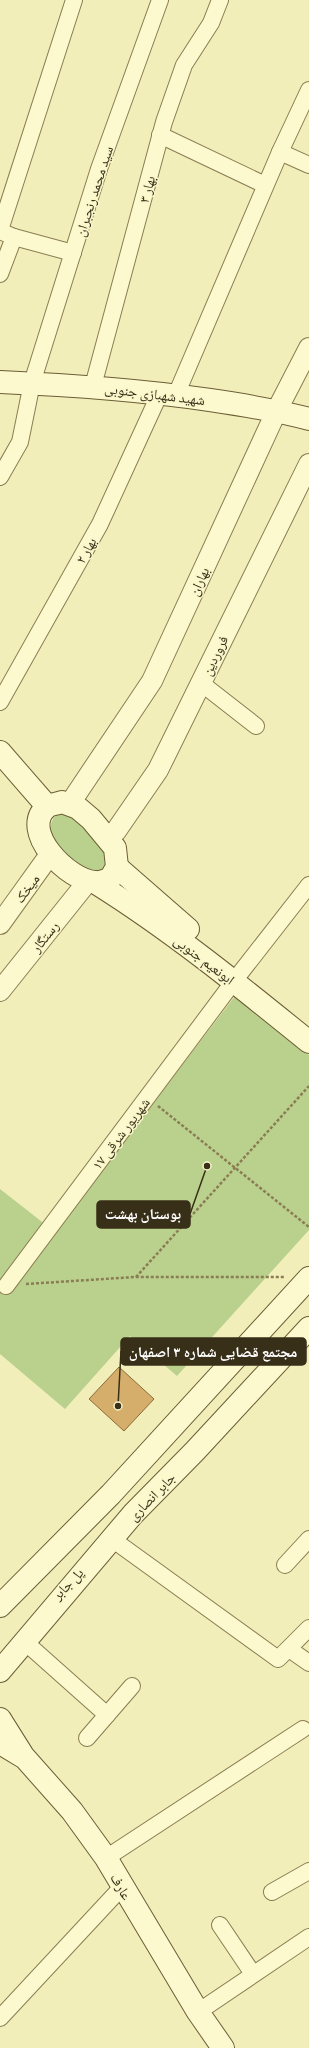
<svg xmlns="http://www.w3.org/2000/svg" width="309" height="2048" viewBox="0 0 309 2048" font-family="Literata,'Noto Naskh Arabic',serif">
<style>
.green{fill:#bad18e}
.building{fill:#d5ae6c;stroke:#8c6b36}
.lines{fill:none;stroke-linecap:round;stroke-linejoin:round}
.minor-casing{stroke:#8b7d53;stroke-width:18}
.tertiary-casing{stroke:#8b7d53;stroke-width:22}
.secondary-casing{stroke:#6c5d36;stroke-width:24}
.path{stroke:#8b7d53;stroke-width:2.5;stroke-dasharray:3 2;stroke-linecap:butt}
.minor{stroke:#fcf9ce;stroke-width:16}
.tertiary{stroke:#fcf9ce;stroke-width:20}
.secondary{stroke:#fcf9ce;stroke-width:22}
.labels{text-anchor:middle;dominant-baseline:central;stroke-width:3;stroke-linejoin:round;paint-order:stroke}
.street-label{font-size:14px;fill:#382f19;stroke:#f9f6ca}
.leader{fill:none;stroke:#382f19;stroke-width:1.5}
.callout-dot{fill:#382f19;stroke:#f9f6ca;stroke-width:1.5}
.callout{fill:#382f19;stroke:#382f19;stroke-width:1.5}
.callout-label{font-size:15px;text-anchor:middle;font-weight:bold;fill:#fff}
</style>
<rect width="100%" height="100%" fill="#f2eeba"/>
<!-- green -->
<g class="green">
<path d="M61,810H71L111,856L102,873L93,875C73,861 30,837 61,810Z"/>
<path d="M235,996L309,1055V1230L177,1376L130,1336L65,1409L0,1354V1189L46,1225L11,1289Z"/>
</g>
<!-- building -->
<path class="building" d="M119,1367L154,1399L124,1431L89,1399Z"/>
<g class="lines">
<!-- minor casing -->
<g class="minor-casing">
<g id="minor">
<path d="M160,135L265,185"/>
<path d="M280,152L309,165"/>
<path d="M0,230L74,0"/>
<path d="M0,231L14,237L73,253"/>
<path d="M0,274L14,237"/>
<path d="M93,386L164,122L184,65L211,23L220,0"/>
<path d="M176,395L280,152L309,90"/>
<path d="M0,477L20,442L32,383L99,169L160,0"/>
<path d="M201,683L256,726"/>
<path d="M0,702L100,524L160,393"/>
<path d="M6,1286L234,981L309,885"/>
<path d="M112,1539L278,1659L309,1628"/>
<path d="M285,1565L309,1539"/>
<path d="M25,1642L107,1715"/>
<path d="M289,1649L309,1663"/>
<path d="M87,1738L132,1686"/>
<path d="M106,1858L303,1729"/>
<path d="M272,1892L309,1871"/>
<path d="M220,1925L253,1974"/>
<path d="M198,2012L309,1937"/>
<path d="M0,2018L122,1887"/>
</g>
</g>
<!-- tertiary casing -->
<g class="tertiary-casing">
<g id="tertiary">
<path d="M69,805L152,681L277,410L309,348"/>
<path d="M107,838L116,831L158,770L309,464"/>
<path d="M0,924L51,853"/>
<path d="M0,991L88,881"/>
</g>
</g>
<!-- secondary casing -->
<g class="secondary-casing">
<g id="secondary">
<path d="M0,382C71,385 140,390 210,400C244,405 276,410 309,419"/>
<path d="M0,752L47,806"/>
<path d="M62,802L78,808L91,819L115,848L117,867L110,879C106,880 100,883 96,882C69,882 18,830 47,807C50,804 57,804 62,802Z"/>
<path d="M117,867L188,929"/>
<path d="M96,883C171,930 240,986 309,1042"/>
<path d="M0,1606L111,1494L309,1278"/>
<path d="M0,1671L133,1514L195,1451L309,1328"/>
<path d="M0,1719L22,1754"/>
<path d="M0,1743L25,1758L72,1811L106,1858L198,2012L223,2048"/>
</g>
</g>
<!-- path -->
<g class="path">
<path d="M158,1106L309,1227"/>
<path d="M136,1277L309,1086"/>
<path d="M26,1284L135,1277H285"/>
</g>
<!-- minor -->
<use href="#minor" class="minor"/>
<!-- tertiary -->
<use href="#tertiary" class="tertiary"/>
<!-- secondary -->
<use href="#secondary" class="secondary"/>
</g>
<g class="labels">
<!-- street labels -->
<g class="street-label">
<text transform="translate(146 189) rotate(-75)">بهار ۳</text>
<text transform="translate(93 191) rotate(-72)">سید محمد رنجبران</text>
<text transform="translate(155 393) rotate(7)">شهید شهبازی جنوبی</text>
<text transform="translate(85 550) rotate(-61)">بهار ۲</text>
<text transform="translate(198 581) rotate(-65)">بهاران</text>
<text transform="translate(214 655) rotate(-64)">فروردین</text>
<text transform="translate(26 888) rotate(-54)">میخک</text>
<text transform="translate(44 936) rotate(-51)">رستگار</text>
<text transform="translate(205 959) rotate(37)">ابونعیم جنوبی</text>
<text transform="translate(120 1133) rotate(-53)">۱۷ شهریور شرقی</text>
<text transform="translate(151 1496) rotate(-46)">جابر انصاری</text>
<text transform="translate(67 1583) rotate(-46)">پل جابر</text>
<text transform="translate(122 1886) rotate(60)">عارف</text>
</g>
</g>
<!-- callouts -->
<path class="leader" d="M207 1166L190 1214M118 1406L121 1351"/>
<g class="callout-dot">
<circle cx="207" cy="1166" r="4"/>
<circle cx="118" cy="1406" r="4"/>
</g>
<g class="callout">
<rect x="97" y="1201" width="93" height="27" rx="4"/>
<rect x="121" y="1338" width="185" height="27" rx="4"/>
</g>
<g class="callout-label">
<text x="143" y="1219">بوستان بهشت</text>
<text x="213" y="1357">مجتمع قضایی شماره ۳ اصفهان</text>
</g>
</svg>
